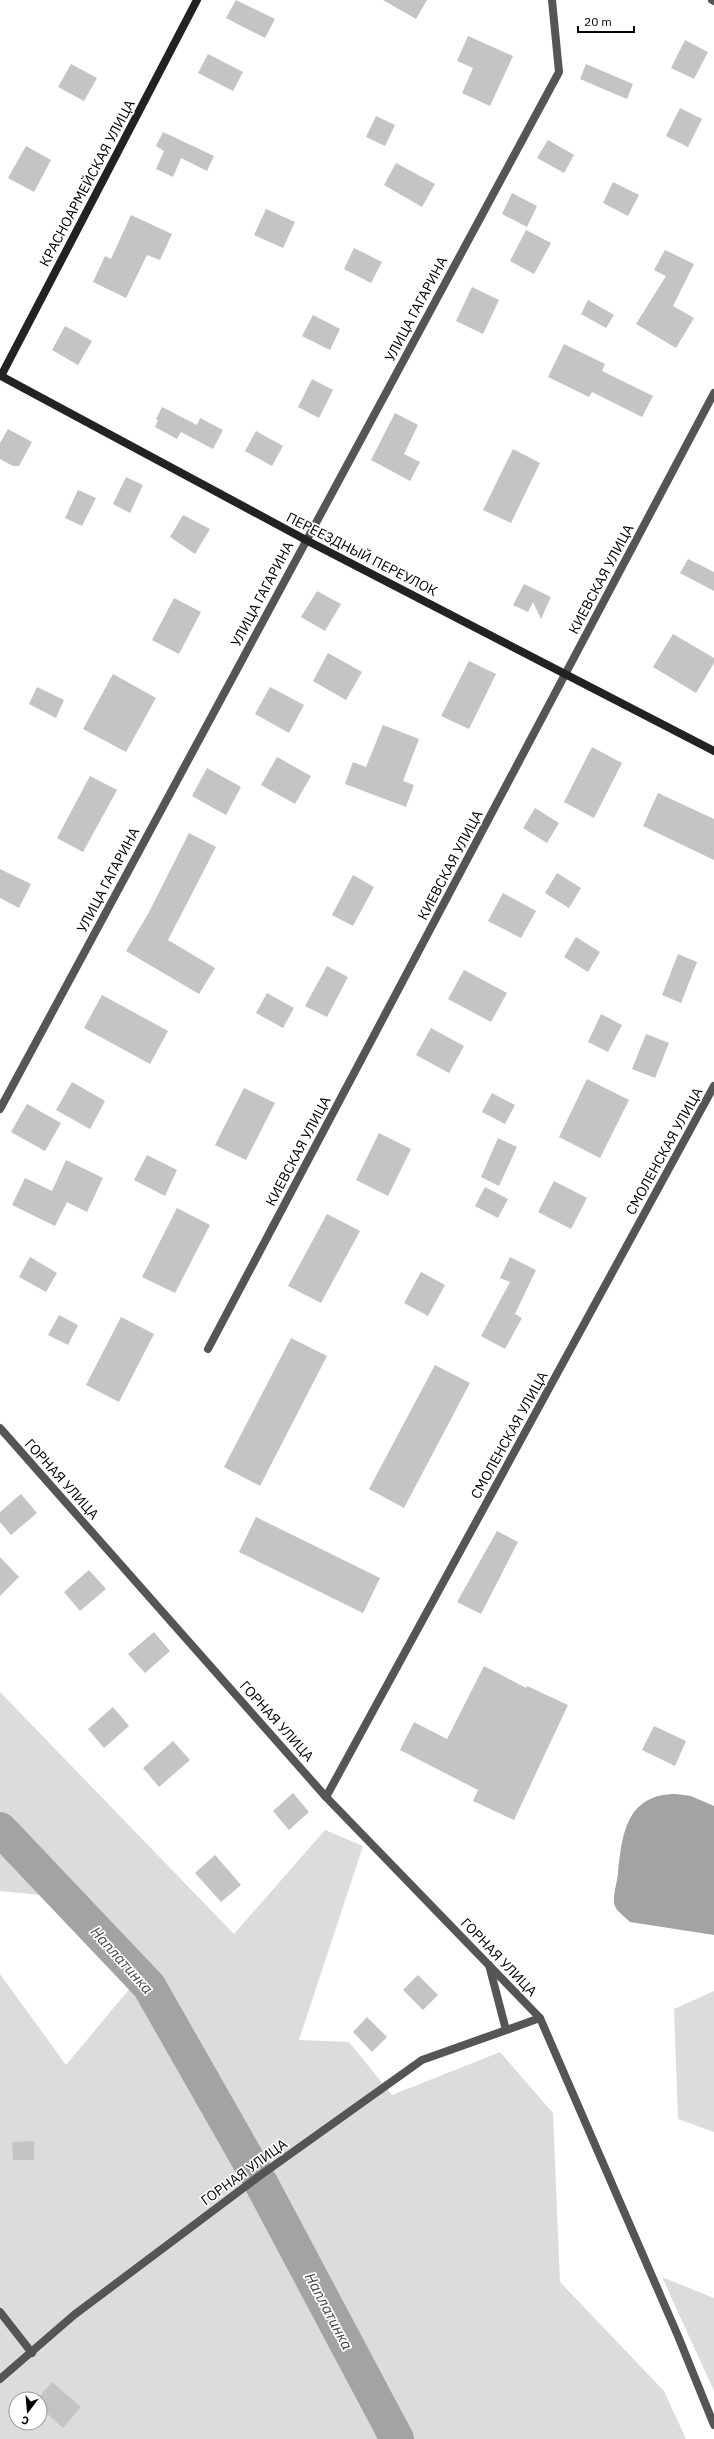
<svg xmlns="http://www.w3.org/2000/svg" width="714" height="2439" viewBox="0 0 714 2439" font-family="'IBM Plex Sans',sans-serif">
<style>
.green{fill:#dcdcdc;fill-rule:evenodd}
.water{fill:#a3a3a3}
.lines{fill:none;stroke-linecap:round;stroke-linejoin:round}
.river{stroke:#a3a3a3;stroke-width:34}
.building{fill:#c4c4c4}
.lane{stroke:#555;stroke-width:8}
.street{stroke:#555;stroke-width:8}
.secondary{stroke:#222;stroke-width:8}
.labels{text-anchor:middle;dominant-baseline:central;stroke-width:3.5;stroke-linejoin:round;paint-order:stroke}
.street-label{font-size:14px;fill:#000;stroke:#fff}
.water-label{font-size:15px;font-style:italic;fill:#444;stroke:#fff}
</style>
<rect width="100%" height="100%" fill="#fff"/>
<!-- green -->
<g class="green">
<path d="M0,1692L234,1934L325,1830L363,1846L299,2040L349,2042L392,2095L500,2052L553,2113L560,2282L664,2391L686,2439H0V1974L66,2065L131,1987L50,1896L0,1891ZM16,2399H40V2423H16Z"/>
<path d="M714,1991V2132L678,2119L674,2009Z"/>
<path d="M662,2277L714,2298V2391Z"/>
</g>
<!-- water -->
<path class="water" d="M676,1794L691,1796L714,1806V1935L630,1922L617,1910L614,1904C613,1894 617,1883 618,1873C622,1835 626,1794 676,1794Z"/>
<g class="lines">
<!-- river -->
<g class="river">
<path d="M0,1829L149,1986L255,2172"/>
<path d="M261,2183L397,2439"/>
</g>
</g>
<!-- building -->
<g class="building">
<path d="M236,0L275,19L265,38L226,18Z"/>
<path d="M383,0H427L416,19Z"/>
<path d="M468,36L513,56L490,106L462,93L473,68L457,61Z"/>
<path d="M685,40L708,52L694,79L671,68Z"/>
<path d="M208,54L243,72L233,91L198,73Z"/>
<path d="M71,64L97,78L84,101L58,87Z"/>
<path d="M586,64L633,84L627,99L580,79Z"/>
<path d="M680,108L702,119L688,147L666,136Z"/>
<path d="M376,116L395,125L385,146L366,137Z"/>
<path d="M163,132L214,156L207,171L181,158L173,177L156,169L164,151L156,146Z"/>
<path d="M548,140L574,155L564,173L537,158Z"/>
<path d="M26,146L51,160L34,192L8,178Z"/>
<path d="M396,163L435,184L422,207L384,185Z"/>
<path d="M613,182L639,195L628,216L603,203Z"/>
<path d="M512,193L537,206L527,227L502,214Z"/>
<path d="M266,209L295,222L283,248L254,235Z"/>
<path d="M131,215L172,234L160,260L147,255L126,298L93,282L105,256L111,259Z"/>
<path d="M526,230L551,243L534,274L510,261Z"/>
<path d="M354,248L382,262L371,283L344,269Z"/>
<path d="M665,250L694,264L673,306L694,318L676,348L636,324L666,276L654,270Z"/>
<path d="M472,287L499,300L483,334L456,321Z"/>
<path d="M588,300L614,315L606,328L581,314Z"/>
<path d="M313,315L340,329L330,350L302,336Z"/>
<path d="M65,326L92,341L78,365L52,350Z"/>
<path d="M564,344L605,364L602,371L653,396L642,417L592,392L589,397L548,377Z"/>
<path d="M312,379L333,390L319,418L298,407Z"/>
<path d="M162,407L197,425L200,418L223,430L213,449L181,432L177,439L155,427L158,420L156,419Z"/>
<path d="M395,413L418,425L404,454L420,462L410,481L371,460Z"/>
<path d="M8,429L32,442L19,466H13L0,459V443Z"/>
<path d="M256,431L283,446L272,466L245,451Z"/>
<path d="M513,449L540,463L511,523L483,510Z"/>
<path d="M126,477L143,485L130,513L113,504Z"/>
<path d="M78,490L96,498L82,526L65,518Z"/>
<path d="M183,515L210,529L195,554L170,537Z"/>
<path d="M688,559L714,572V591L680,573Z"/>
<path d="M524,584L551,597L541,619L533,602L528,612L513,605Z"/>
<path d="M317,591L341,604L325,631L301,617Z"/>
<path d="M174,598L201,612L179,654L152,640Z"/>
<path d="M673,634L714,658V663L696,693L653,667Z"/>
<path d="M328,653L362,672L346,700L313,681Z"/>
<path d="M469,661L496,674L469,729L441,716Z"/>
<path d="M113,674L156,698L126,752L83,729Z"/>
<path d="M37,687L64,700L56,718L29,704Z"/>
<path d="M270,687L304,705L289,733L255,714Z"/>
<path d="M383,725L419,739L403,781L414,785L406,807L345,784L353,762L366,767Z"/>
<path d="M592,747L622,763L594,818L564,802Z"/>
<path d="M277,757L311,776L295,804L261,785Z"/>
<path d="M207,768L241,787L226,815L192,796Z"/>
<path d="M90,776L117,790L83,852L57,838Z"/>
<path d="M658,793L714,819V860L643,826Z"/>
<path d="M535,808L559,823L547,843L523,828Z"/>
<path d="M189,833L216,847L168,940L215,968L199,994L126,951L148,914Z"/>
<path d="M0,869L31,884L19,908L0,898Z"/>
<path d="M557,873L581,888L569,908L545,893Z"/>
<path d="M353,875L374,887L353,926L332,915Z"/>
<path d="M503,893L536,911L521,938L488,921Z"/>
<path d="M576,937L600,952L588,972L564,957Z"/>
<path d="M678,954L697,962L681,1003L662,995Z"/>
<path d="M327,966L348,977L327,1017L305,1006Z"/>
<path d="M464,970L507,993L491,1022L448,999Z"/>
<path d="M267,993L294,1008L283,1028L256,1013Z"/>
<path d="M102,995L168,1031L150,1064L84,1028Z"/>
<path d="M601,1014L622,1025L608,1052L588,1042Z"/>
<path d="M431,1028L464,1046L449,1073L416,1055Z"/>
<path d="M646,1034L669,1043L655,1078L632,1069Z"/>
<path d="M587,1079L629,1100L600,1158L559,1137Z"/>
<path d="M72,1082L105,1101L90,1129L56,1110Z"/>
<path d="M244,1088L275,1103L246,1160L215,1145Z"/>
<path d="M492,1093L515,1105L505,1124L482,1112Z"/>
<path d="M27,1104L61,1123L45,1151L11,1132Z"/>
<path d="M379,1133L411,1149L388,1196L356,1180Z"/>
<path d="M498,1138L517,1147L499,1186L481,1177Z"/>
<path d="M147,1155L177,1170L165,1196L134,1180Z"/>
<path d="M66,1160L103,1178L87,1212L67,1202L55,1226L12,1205L25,1178L52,1191Z"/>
<path d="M554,1181L587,1198L571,1229L538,1212Z"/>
<path d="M485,1187L508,1199L498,1218L475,1206Z"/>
<path d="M177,1208L210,1225L175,1293L142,1277Z"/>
<path d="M327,1214L360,1231L321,1303L288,1286Z"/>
<path d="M30,1257L57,1273L46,1292L19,1277Z"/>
<path d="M510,1257L536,1270L515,1314L522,1318L505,1349L481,1336L510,1282L500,1278Z"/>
<path d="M421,1272L445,1285L428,1316L404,1303Z"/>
<path d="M59,1315L78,1325L68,1345L48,1335Z"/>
<path d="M121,1317L154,1334L119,1402L86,1385Z"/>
<path d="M291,1338L327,1356L260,1486L224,1467Z"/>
<path d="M435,1365L470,1383L404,1508L369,1489Z"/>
<path d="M21,1494L37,1513L11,1535L0,1522V1512Z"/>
<path d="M256,1517L380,1578L363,1613L239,1552Z"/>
<path d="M497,1531L518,1542L481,1614L457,1602Z"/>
<path d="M0,1557L19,1577L0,1596Z"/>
<path d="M89,1570L106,1589L80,1611L64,1592Z"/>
<path d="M154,1632L170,1651L145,1673L128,1654Z"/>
<path d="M484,1666L526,1688L527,1686L568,1705L514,1820L473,1801L478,1790L400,1750L414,1722L447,1739Z"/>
<path d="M113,1707L129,1726L104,1748L88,1729Z"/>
<path d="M654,1726L686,1741L675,1766L642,1750Z"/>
<path d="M173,1741L190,1760L159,1787L143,1768Z"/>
<path d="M293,1793L309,1812L289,1830L273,1811Z"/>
<path d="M215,1855L241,1885L221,1902L195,1873Z"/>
<path d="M418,1975L438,1995L423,2010L403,1990Z"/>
<path d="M367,2017L387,2037L372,2052L353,2032Z"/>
<path d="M34,2141V2160H13L12,2142Z"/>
<path d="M52,2382L81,2407L63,2428L40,2407V2396Z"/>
</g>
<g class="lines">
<!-- lane -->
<g class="lane">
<path d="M489,1965L506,2030"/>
<path d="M0,2312L32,2353"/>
</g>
<!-- street -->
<g class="street">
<path d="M712,0L714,1"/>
<path d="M0,1109L559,72L552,0"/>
<path d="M208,1349L714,393"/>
<path d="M0,1428L326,1797L540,2018L678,2336L714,2425"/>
<path d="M326,1797L714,1086"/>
<path d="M0,2379L74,2315L258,2177L422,2060L540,2018"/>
</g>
<!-- secondary -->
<path class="secondary" d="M197,0L1,376L306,540L714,751"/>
</g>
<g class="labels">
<!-- street labels -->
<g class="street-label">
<text transform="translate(87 183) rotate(-62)">КРАСНОАРМЕЙСКАЯ УЛИЦА</text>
<text transform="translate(416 309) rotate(-62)">УЛИЦА ГАГАРИНА</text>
<text transform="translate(362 554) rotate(27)">ПЕРЕЕЗДНЫЙ ПЕРЕУЛОК</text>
<text transform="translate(601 579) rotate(-62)">КИЕВСКАЯ УЛИЦА</text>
<text transform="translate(262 594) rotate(-62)">УЛИЦА ГАГАРИНА</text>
<text transform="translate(450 865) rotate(-62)">КИЕВСКАЯ УЛИЦА</text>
<text transform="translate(108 880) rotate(-62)">УЛИЦА ГАГАРИНА</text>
<text transform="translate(298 1151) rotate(-62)">КИЕВСКАЯ УЛИЦА</text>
<text transform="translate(664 1151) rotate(-61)">СМОЛЕНСКАЯ УЛИЦА</text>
<text transform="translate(509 1435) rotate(-61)">СМОЛЕНСКАЯ УЛИЦА</text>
<text transform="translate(62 1479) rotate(48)">ГОРНАЯ УЛИЦА</text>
<text transform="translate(277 1721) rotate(48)">ГОРНАЯ УЛИЦА</text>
<text transform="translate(499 1957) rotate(46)">ГОРНАЯ УЛИЦА</text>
<text transform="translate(244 2172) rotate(-36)">ГОРНАЯ УЛИЦА</text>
</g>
<!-- water labels -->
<g class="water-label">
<text transform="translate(122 1960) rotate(48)">Наплатинка</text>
<text transform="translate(329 2311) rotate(62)">Наплатинка</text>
</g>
</g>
<!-- north arrow -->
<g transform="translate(28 2411) rotate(196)"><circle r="19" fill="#ffffff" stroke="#999999"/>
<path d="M0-3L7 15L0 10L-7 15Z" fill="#000000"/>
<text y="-6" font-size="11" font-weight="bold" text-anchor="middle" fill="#000000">С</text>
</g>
<!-- scale -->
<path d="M578 26v6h56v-6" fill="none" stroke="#000000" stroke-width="2"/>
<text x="584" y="26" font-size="12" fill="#000000" stroke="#ffffff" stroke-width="3" paint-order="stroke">20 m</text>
</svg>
